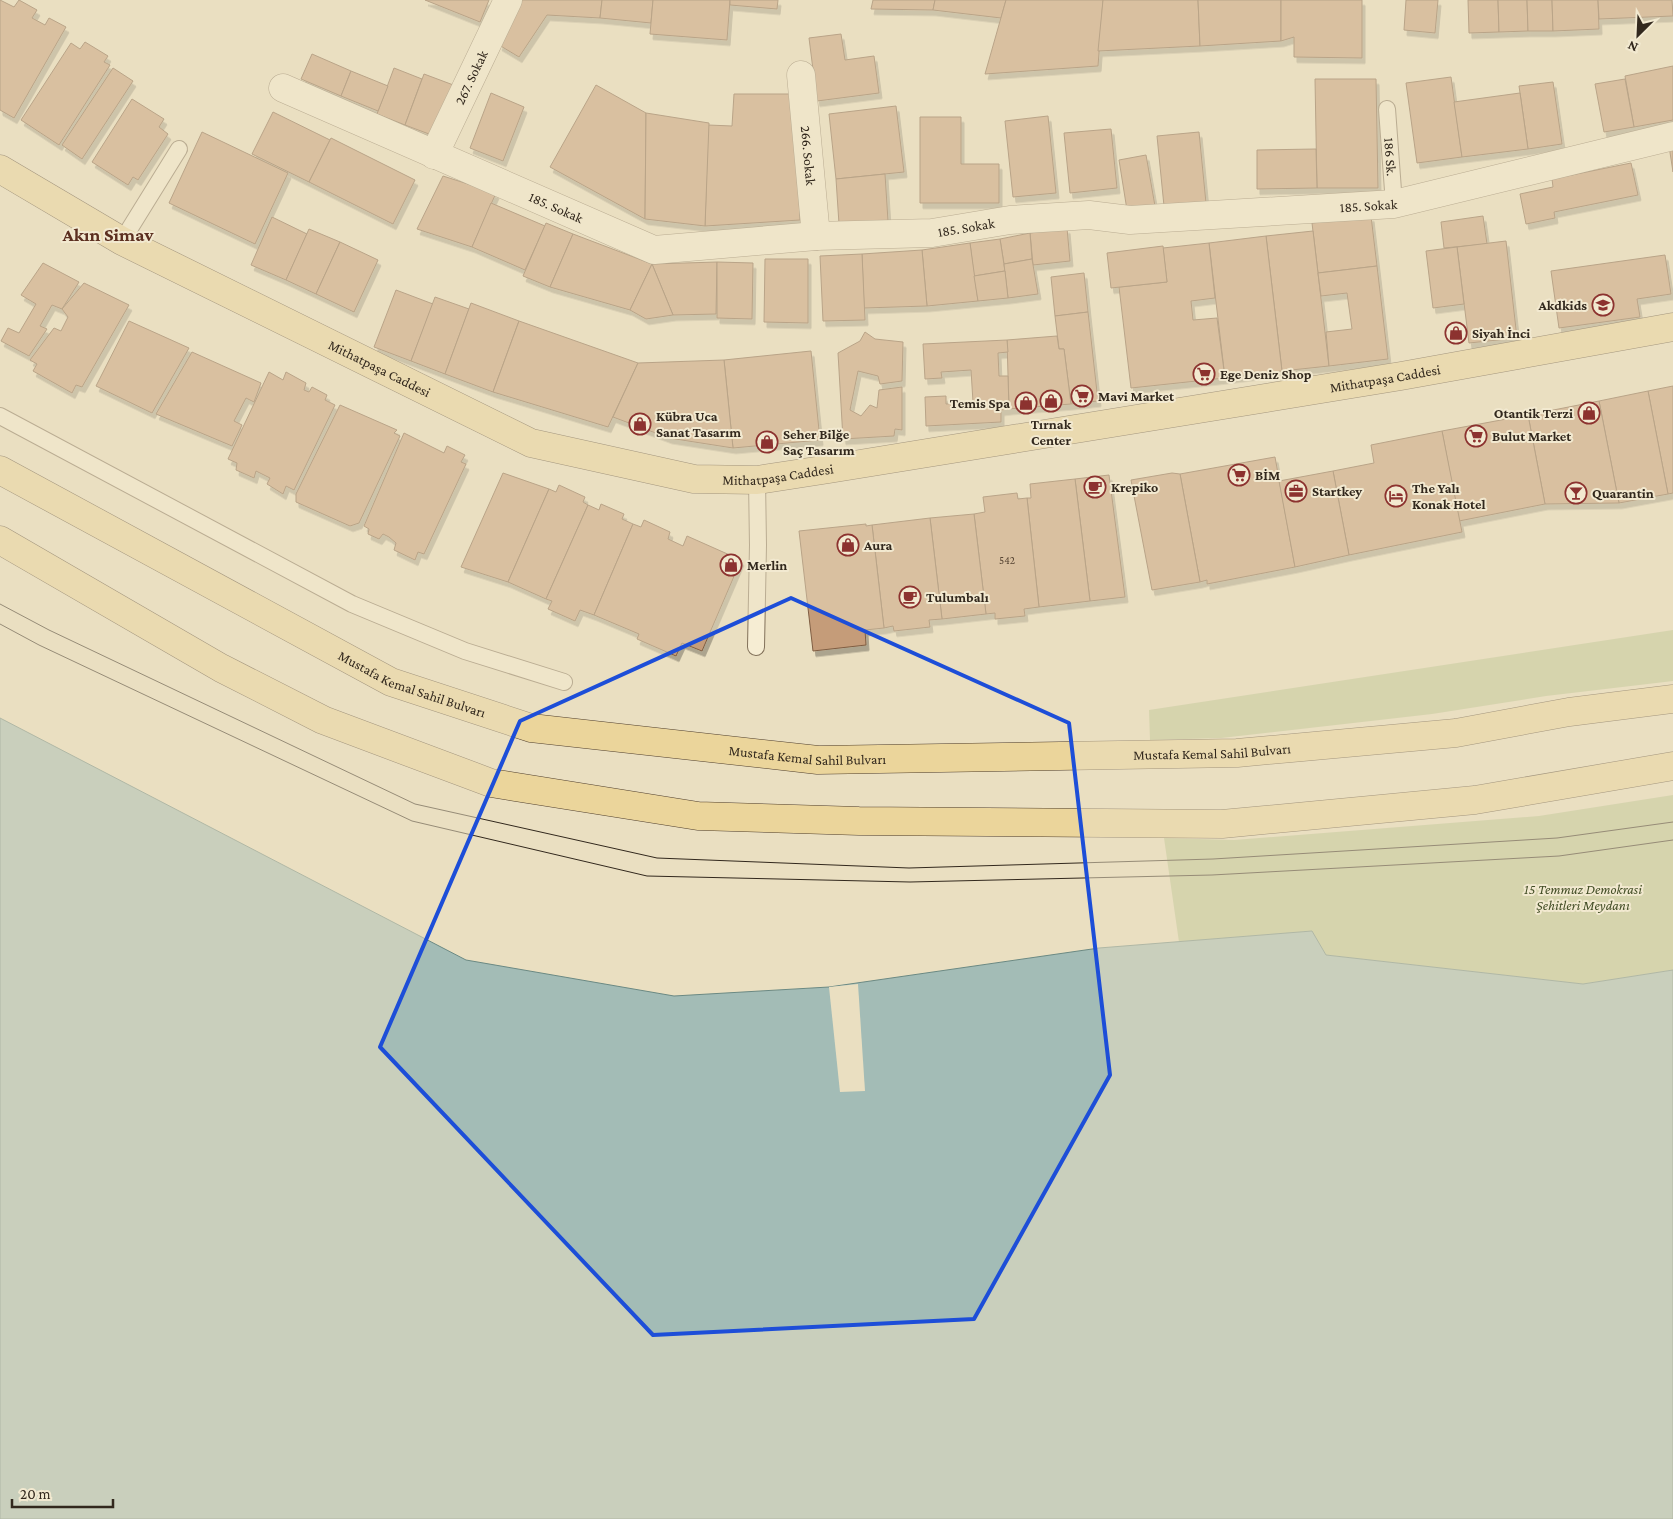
<svg xmlns="http://www.w3.org/2000/svg" width="1673" height="1519" viewBox="0 0 1673 1519" font-family="'Crimson Pro',serif">
<style>
.green{fill:#bfc796}
.water{fill:#a3bcb6;stroke:#6b8983}
.pier{fill:#eadfc1}
.building{fill:#c59c79;stroke:#7f5d42;filter:url(#shadow)}
.lines{fill:none;stroke-linecap:round;stroke-linejoin:round}
.lane-casing{stroke:#82715a;stroke-width:18}
.street-casing{stroke:#82715a;stroke-width:29}
.primary-casing{stroke:#503f2e;stroke-width:29}
.lane{stroke:#f6edd3;stroke-width:16}
.street{stroke:#f6edd3;stroke-width:28}
.primary{stroke:#ebd59b;stroke-width:28}
.tram{stroke:#32281d;stroke-width:1}
.marked{fill:none;stroke:#1d4ed8;stroke-width:4;stroke-linejoin:round}
.labels{text-anchor:middle;dominant-baseline:central;stroke-width:4;stroke-linejoin:round;paint-order:stroke}
.number-label{font-size:11px;fill:#574534}
.street-label{font-size:14px;fill:#32281d;stroke:#f2e9d0}
.poi-label{font-size:14px;font-weight:bold;fill:#32281d;stroke:#f2e9d0;text-anchor:start}
.park-label{font-size:14px;font-style:italic;fill:#424d25;stroke:#f2e9d0}
.district-label{font-size:19px;font-weight:bold;fill:#5c2f20;stroke:#f2e9d0}
</style>
<defs>
<filter id="shadow"><feDropShadow dx="3" dy="5.5" stdDeviation="0" flood-color="#0004"/></filter>
</defs>
<rect width="100%" height="100%" fill="#eadfc1"/>
<!-- green -->
<g class="green">
<path d="M1673,630V681L1546,696L1432,714L1221,738L1150,740L1149,710Z"/>
<path d="M1673,795V970L1583,984L1326,955L1311,931L1179,942L1164,838L1234,840L1539,816Z"/>
</g>
<!-- water -->
<path class="water" d="M0,718L466,960L674,996L829,987L1099,948L1312,931L1326,955L1583,984L1673,970V1519H0Z"/>
<!-- pier -->
<path class="pier" d="M858,984L865,1091L840,1092L829,987Z"/>
<!-- building -->
<g class="building">
<path d="M0,0L14,7L19,0L37,10L32,18L45,25L49,18L66,27L14,118L0,110Z"/>
<path d="M425,0H489L480,22Z"/>
<path d="M520,0H602L600,18L547,15L519,57L499,45Z"/>
<path d="M602,0H653L651,23L600,18Z"/>
<path d="M653,0H730L727,40L650,34Z"/>
<path d="M730,0H778L777,9L730,5Z"/>
<path d="M873,0H935L933,10L871,9Z"/>
<path d="M935,0H1006L1001,18L933,10Z"/>
<path d="M1006,0H1103L1098,66L985,74Z"/>
<path d="M1103,0H1198L1200,46L1098,51Z"/>
<path d="M1198,0H1281V41L1200,46Z"/>
<path d="M1281,0H1362V58L1294,57V37L1281,41Z"/>
<path d="M1406,0H1438L1435,33L1404,30Z"/>
<path d="M1468,0H1498L1499,32L1469,33Z"/>
<path d="M1498,0H1527L1528,31L1499,32Z"/>
<path d="M1527,0H1552L1553,31H1528Z"/>
<path d="M1552,0H1598L1599,29L1553,31Z"/>
<path d="M1598,0H1672L1673,16L1599,19Z"/>
<path d="M841,34L845,60L874,56L879,93L817,101L809,38Z"/>
<path d="M85,42L108,56L104,62L110,65L59,145L21,120L71,43L80,49Z"/>
<path d="M312,54L351,71L341,96L301,79Z"/>
<path d="M1673,66V120L1634,127L1625,76Z"/>
<path d="M113,68L133,81L82,159L62,145Z"/>
<path d="M394,68L422,79L405,125L377,114Z"/>
<path d="M351,71L388,86L378,111L341,96Z"/>
<path d="M424,74L456,86L437,137L405,125Z"/>
<path d="M1451,77L1462,157L1417,163L1406,83Z"/>
<path d="M1315,79H1376L1378,188H1317Z"/>
<path d="M1625,79L1634,127L1604,132L1595,84Z"/>
<path d="M1553,82L1562,144L1528,149L1519,86Z"/>
<path d="M596,85L646,113L645,219L550,167Z"/>
<path d="M491,93L524,107L503,161L470,148Z"/>
<path d="M1520,93L1528,149L1462,157L1454,102Z"/>
<path d="M734,94H795L800,220L705,226L708,125L732,126Z"/>
<path d="M132,99L164,119L159,127L168,134L138,180L133,177L128,185L92,162Z"/>
<path d="M896,106L904,172L836,179L829,114Z"/>
<path d="M273,112L330,140L309,182L252,154Z"/>
<path d="M646,113L709,123L705,226L645,219Z"/>
<path d="M1048,116L1056,193L1013,197L1005,121Z"/>
<path d="M920,117H961V164H999V203H920Z"/>
<path d="M1111,129L1117,188L1070,193L1064,133Z"/>
<path d="M202,132L288,173L255,244L169,203Z"/>
<path d="M1199,132L1206,203L1164,206L1157,136Z"/>
<path d="M331,138L415,180L393,224L309,182Z"/>
<path d="M1673,145V172L1669,146Z"/>
<path d="M1316,149L1317,188L1257,189V150Z"/>
<path d="M1146,155L1155,206L1127,210L1119,160Z"/>
<path d="M1631,163L1638,195L1554,212L1555,218L1526,224L1520,194L1553,187L1552,179Z"/>
<path d="M885,174L888,221L839,224L836,179Z"/>
<path d="M443,176L496,193L472,247L417,229Z"/>
<path d="M491,203L545,226L525,270L472,247Z"/>
<path d="M1371,216L1377,266L1318,273L1312,223Z"/>
<path d="M1483,216L1487,244L1444,248L1441,222Z"/>
<path d="M272,217L307,234L286,280L251,265Z"/>
<path d="M546,223L573,234L550,287L523,276Z"/>
<path d="M1067,228L1070,261L1033,265L1030,233Z"/>
<path d="M309,229L340,242L316,294L286,280Z"/>
<path d="M1313,231L1329,366L1282,371L1266,236Z"/>
<path d="M1030,233L1032,259L1004,264L1000,239Z"/>
<path d="M573,234L652,264L630,310L550,287Z"/>
<path d="M1266,236L1282,371L1225,378L1209,243Z"/>
<path d="M1000,239L1005,271L974,276L970,243Z"/>
<path d="M1506,241L1517,338L1469,343L1457,247Z"/>
<path d="M340,242L378,260L354,312L316,294Z"/>
<path d="M970,243L978,301L927,306L922,250Z"/>
<path d="M1209,243L1215,298L1191,301L1193,320L1217,318L1225,378L1131,388L1119,287L1167,282L1163,248Z"/>
<path d="M1163,246L1167,282L1111,288L1107,253Z"/>
<path d="M1457,247L1464,304L1433,308L1426,251Z"/>
<path d="M922,250L927,306L864,308L862,254Z"/>
<path d="M862,254L865,320L823,321L820,256Z"/>
<path d="M1665,255L1671,294L1637,299L1640,317L1559,328L1551,271Z"/>
<path d="M765,259H808V323L764,322Z"/>
<path d="M1032,259L1038,294L1008,298L1004,264Z"/>
<path d="M717,262L716,314L673,315L652,264Z"/>
<path d="M717,262L753,263L752,319L717,318Z"/>
<path d="M43,263L79,282L62,309L52,305L40,326L47,329L29,356L1,341L8,328L19,333L36,304L21,295Z"/>
<path d="M652,264L673,315L646,319L630,310Z"/>
<path d="M1377,266L1388,359L1329,366L1326,332L1352,329L1347,293L1321,296L1318,273Z"/>
<path d="M1005,271L1008,298L978,301L974,276Z"/>
<path d="M1084,273L1088,312L1055,316L1051,277Z"/>
<path d="M84,283L129,305L82,387L76,385L72,393L33,371L37,364L30,360L54,328L61,331L68,317L62,309Z"/>
<path d="M396,290L433,304L411,361L374,347Z"/>
<path d="M435,297L469,309L445,374L411,361Z"/>
<path d="M471,303L519,321L493,392L445,374Z"/>
<path d="M1088,312L1098,401L1071,404L1064,349H1059L1055,316Z"/>
<path d="M129,321L189,348L152,413L96,386Z"/>
<path d="M519,321L638,363L608,427L493,392Z"/>
<path d="M865,332L875,339L903,342L902,381L880,384L878,376L858,371L850,410L861,416L870,405L877,408L879,390L902,387V430L895,429L894,436L843,439L838,353L860,341Z"/>
<path d="M1057,336L1059,349H1064L1071,404L1009,409L1007,340Z"/>
<path d="M1007,340L1008,352L998,353L999,376H1008L1009,409L1001,410V422L926,426L925,397L946,396V404L973,402L971,370L941,372L942,378L925,379L923,344Z"/>
<path d="M811,351L820,440L733,448L724,360Z"/>
<path d="M192,352L261,383L254,402L246,398L234,421L242,425L232,446L156,414Z"/>
<path d="M724,360L733,448L669,438L613,417L638,363Z"/>
<path d="M269,372L283,380L286,372L306,383L304,390L309,392L312,387L327,395L325,400L335,405L294,490L286,486L283,494L267,484L270,478L256,471L254,478L236,470L237,463L228,459Z"/>
<path d="M1673,386V493L1668,494L1648,391Z"/>
<path d="M1648,391L1668,494L1619,503L1599,401Z"/>
<path d="M1599,401L1619,503L1545,504L1528,415Z"/>
<path d="M340,405L397,430L394,433L400,436L359,523L350,526L296,502V494Z"/>
<path d="M1528,415L1545,504L1459,521L1442,431Z"/>
<path d="M1442,431L1462,532L1349,555L1333,471L1374,463L1371,445Z"/>
<path d="M404,433L444,453L447,446L465,455L461,462L466,464L424,554L418,552L415,560L394,550L396,543L389,537L383,534L379,539L368,534L369,529L364,526Z"/>
<path d="M1275,457L1295,567L1207,584V580L1200,582L1180,474Z"/>
<path d="M1333,471L1349,555L1295,567L1279,481Z"/>
<path d="M503,473L549,489L508,582L461,567Z"/>
<path d="M1172,473L1180,474L1200,582L1152,590L1131,480Z"/>
<path d="M1109,475L1125,597L1090,601L1075,479Z"/>
<path d="M1075,479L1090,601L1039,607L1027,498H1031L1030,484Z"/>
<path d="M559,485L585,497L583,502L588,505L546,599L508,582L549,489L556,492Z"/>
<path d="M1017,493L1018,499L1027,498L1039,607L1024,609L1025,616L995,619V613L986,614L974,514L985,512L983,497Z"/>
<path d="M601,504L624,514L622,519L633,524L594,615L580,610L575,621L548,609L552,601L546,599L588,505L599,510Z"/>
<path d="M974,514L986,614L942,619L930,518Z"/>
<path d="M930,518L942,619L929,620L930,627L894,631L893,626L884,628L872,525Z"/>
<path d="M644,520L670,532L668,539L683,546L687,536L741,560L702,651L682,643L676,656L637,639L639,634L594,615L633,524L641,527Z"/>
<path d="M866,524V526L872,525L884,628L865,630L866,645L813,651L799,531Z"/>
</g>
<g class="lines">
<!-- lane casing -->
<g class="lane-casing">
<g id="lane">
<path id="s1" d="M1387,109L1394,204"/>
<path d="M122,241L179,149"/>
<path d="M0,416L352,604L465,651L564,682"/>
<path d="M756,647L758,545L757,480"/>
</g>
</g>
<!-- street casing -->
<g class="street-casing">
<g id="street">
<path id="s2" d="M801,75L816,236"/>
<path id="s3" d="M283,88L654,250L816,236L932,233L1010,220L1089,215L1130,220L1394,204L1673,136"/>
<path id="s4" d="M434,155L508,0"/>
</g>
</g>
<!-- primary casing -->
<g class="primary-casing">
<g id="primary">
<path id="s5" d="M0,169L122,241L531,443L694,479L757,480L829,469L1401,376L1673,327"/>
<path id="s6" d="M0,470L391,682L531,728L818,760L1237,753L1456,733L1569,712L1673,699"/>
<path d="M0,540L221,668L323,720L491,783L698,816L859,821L1222,824L1475,800L1673,766"/>
</g>
</g>
<!-- lane -->
<use href="#lane" class="lane"/>
<!-- street -->
<use href="#street" class="street"/>
<!-- primary -->
<use href="#primary" class="primary"/>
<!-- tram -->
<g class="tram">
<path d="M0,604L49,630L415,804L657,858L909,868L1213,859L1557,838L1673,822"/>
<path d="M0,624L39,645L412,821L647,876L910,882L1212,875L1559,856L1673,840"/>
</g>
</g>
<!-- marked area -->
<path d="M0 0H1673V1519H0ZM791,598L1069,723L1110,1075L974,1319L653,1335L380,1047L520,721Z" fill="#eadfc1" fill-opacity=".55" fill-rule="evenodd"/>
<path class="marked" d="M791,598L1069,723L1110,1075L974,1319L653,1335L380,1047L520,721Z"/>
<!-- icons -->
<defs>
<g id="school-ring" transform="scale(1.125)"><circle r="9.5" fill="#f2e9d0" stroke="#8c322f" stroke-width="1.5"/><path d="M0-5L7-2L0 1L-7-2ZM-4 1L0 2.5L4 1V4Q0 6-4 4Z" fill="#8c322f"/></g>
<g id="shop-ring" transform="scale(1.125)"><circle r="9.5" fill="#f2e9d0" stroke="#8c322f" stroke-width="1.5"/><path d="M-5-2.5h2.3a2.7 3.5 0 0 1 5.4 0H5L5.5 6h-11ZM-1.5-2.5h3a1.5 2.3 0 0 0-3 0Z" fill="#8c322f"/></g>
<g id="supermarket-ring" transform="scale(1.125)"><circle r="9.5" fill="#f2e9d0" stroke="#8c322f" stroke-width="1.5"/><path d="M-6-5.5h2.5l.6 2H6L4.5 2H-2.5L-4.4-4H-6ZM-1.5 3.2a1.3 1.3 0 1 0 .1 0ZM3 3.2a1.3 1.3 0 1 0 .1 0Z" fill="#8c322f"/></g>
<g id="cafe-ring" transform="scale(1.125)"><circle r="9.5" fill="#f2e9d0" stroke="#8c322f" stroke-width="1.5"/><path d="M-5.5-4.5H6V0H3Q3 3.5 0 3.5H-2.5Q-5.5 3.5-5.5 0ZM3-3.2v2h1.7v-2ZM-6 4.5H4V6H-6Z" fill="#8c322f"/></g>
<g id="office-ring" transform="scale(1.125)"><circle r="9.5" fill="#f2e9d0" stroke="#8c322f" stroke-width="1.5"/><path d="M-6-3h4V-5.5h4V-3h4V5H-6ZM-1-4.5V-3h2v-1.5ZM-6 0V1H6V0Z" fill="#8c322f"/></g>
<g id="bar-ring" transform="scale(1.125)"><circle r="9.5" fill="#f2e9d0" stroke="#8c322f" stroke-width="1.5"/><path d="M-6-5H6L.8 .8V4.5H3.5V6h-7V4.5H-.8V.8Z" fill="#8c322f"/></g>
<g id="hotel-ring" transform="scale(1.125)"><circle r="9.5" fill="#f2e9d0" stroke="#8c322f" stroke-width="1.5"/><path d="M-6-4.5h1.5V1H6V5H4.5V3h-9V5H-6ZM-4 0a1.8 1.8 0 1 1 3.6 0ZM.5 0V-2.5h3Q6-2.5 6 0Z" fill="#8c322f"/></g>
</defs>
<g fill-rule="evenodd">
<use href="#school-ring" x="1603" y="305"/>
<use href="#shop-ring" x="1456" y="333"/>
<use href="#supermarket-ring" x="1204" y="374"/>
<use href="#supermarket-ring" x="1082" y="396"/>
<use href="#shop-ring" x="1051" y="401"/>
<use href="#shop-ring" x="1026" y="403"/>
<use href="#shop-ring" x="1589" y="413"/>
<use href="#shop-ring" x="640" y="424"/>
<use href="#supermarket-ring" x="1476" y="436"/>
<use href="#shop-ring" x="767" y="442"/>
<use href="#supermarket-ring" x="1239" y="475"/>
<use href="#cafe-ring" x="1095" y="487"/>
<use href="#office-ring" x="1296" y="491"/>
<use href="#bar-ring" x="1576" y="493"/>
<use href="#hotel-ring" x="1396" y="496"/>
<use href="#shop-ring" x="848" y="545"/>
<use href="#shop-ring" x="731" y="565"/>
<use href="#cafe-ring" x="910" y="597"/>
</g>
<g class="labels">
<!-- number labels -->
<g class="number-label">
<text x="1007" y="560">542</text>
</g>
<!-- street labels -->
<g class="street-label">
<text stroke="none"><textPath href="#s4" startOffset="86">267. Sokak</textPath></text>
<text stroke="none"><textPath href="#s2" startOffset="81">266. Sokak</textPath></text>
<text stroke="none"><textPath href="#s1" startOffset="48">186 Sk.</textPath></text>
<text stroke="none"><textPath href="#s3" startOffset="1122">185. Sokak</textPath></text>
<text stroke="none"><textPath href="#s3" startOffset="298">185. Sokak</textPath></text>
<text stroke="none"><textPath href="#s3" startOffset="718">185. Sokak</textPath></text>
<text stroke="none"><textPath href="#s5" startOffset="429">Mithatpaşa Caddesi</textPath></text>
<text stroke="none"><textPath href="#s5" startOffset="1464">Mithatpaşa Caddesi</textPath></text>
<text stroke="none"><textPath href="#s5" startOffset="849">Mithatpaşa Caddesi</textPath></text>
<text stroke="none"><textPath href="#s6" startOffset="465">Mustafa Kemal Sahil Bulvarı</textPath></text>
<text stroke="none"><textPath href="#s6" startOffset="1275">Mustafa Kemal Sahil Bulvarı</textPath></text>
<text stroke="none"><textPath href="#s6" startOffset="870">Mustafa Kemal Sahil Bulvarı</textPath></text>
</g>
<!-- poi labels -->
<g class="poi-label">
<text x="1587" y="305" text-anchor="end">Akdkids</text>
<text x="1472" y="333">Siyah İnci</text>
<text x="1220" y="374">Ege Deniz Shop</text>
<text x="1098" y="396">Mavi Market</text>
<text x="1010" y="403" text-anchor="end">Temis Spa</text>
<text x="1573" y="413" text-anchor="end">Otantik Terzi</text>
<text x="656" y="416">Kübra Uca<tspan x="656" dy="16">Sanat Tasarım</tspan></text>
<text x="1051" y="424" text-anchor="middle">Tırnak<tspan x="1051" dy="16">Center</tspan></text>
<text x="783" y="434">Seher Bilğe<tspan x="783" dy="16">Saç Tasarım</tspan></text>
<text x="1492" y="436">Bulut Market</text>
<text x="1255" y="475">BİM</text>
<text x="1111" y="487">Krepiko</text>
<text x="1412" y="488">The Yalı<tspan x="1412" dy="16">Konak Hotel</tspan></text>
<text x="1312" y="491">Startkey</text>
<text x="1592" y="493">Quarantin</text>
<text x="864" y="545">Aura</text>
<text x="747" y="565">Merlin</text>
<text x="926" y="597">Tulumbalı</text>
</g>
<!-- park labels -->
<g class="park-label">
<text x="1583" y="889">15 Temmuz Demokrasi<tspan x="1583" dy="16">Şehitleri Meydanı</tspan></text>
</g>
<!-- district labels -->
<g class="district-label">
<text x="108" y="234">Akın Simav</text>
</g>
</g>
<!-- north arrow -->
<g transform="translate(1638 35) rotate(204)" stroke="#f2e9d0" stroke-width="4" paint-order="stroke">
<path d="M0-4L9 19L0 12L-9 19Z" fill="#32281d"/>
<text y="-8" font-size="14" font-weight="bold" text-anchor="middle" fill="#32281d">N</text>
</g>
<!-- scale -->
<path d="M12 1499v8h101v-8" fill="none" stroke="#32281d" stroke-width="2.5"/>
<text x="20" y="1499" font-size="15" fill="#32281d" stroke="#f2e9d0" stroke-width="4" paint-order="stroke">20 m</text>
</svg>
